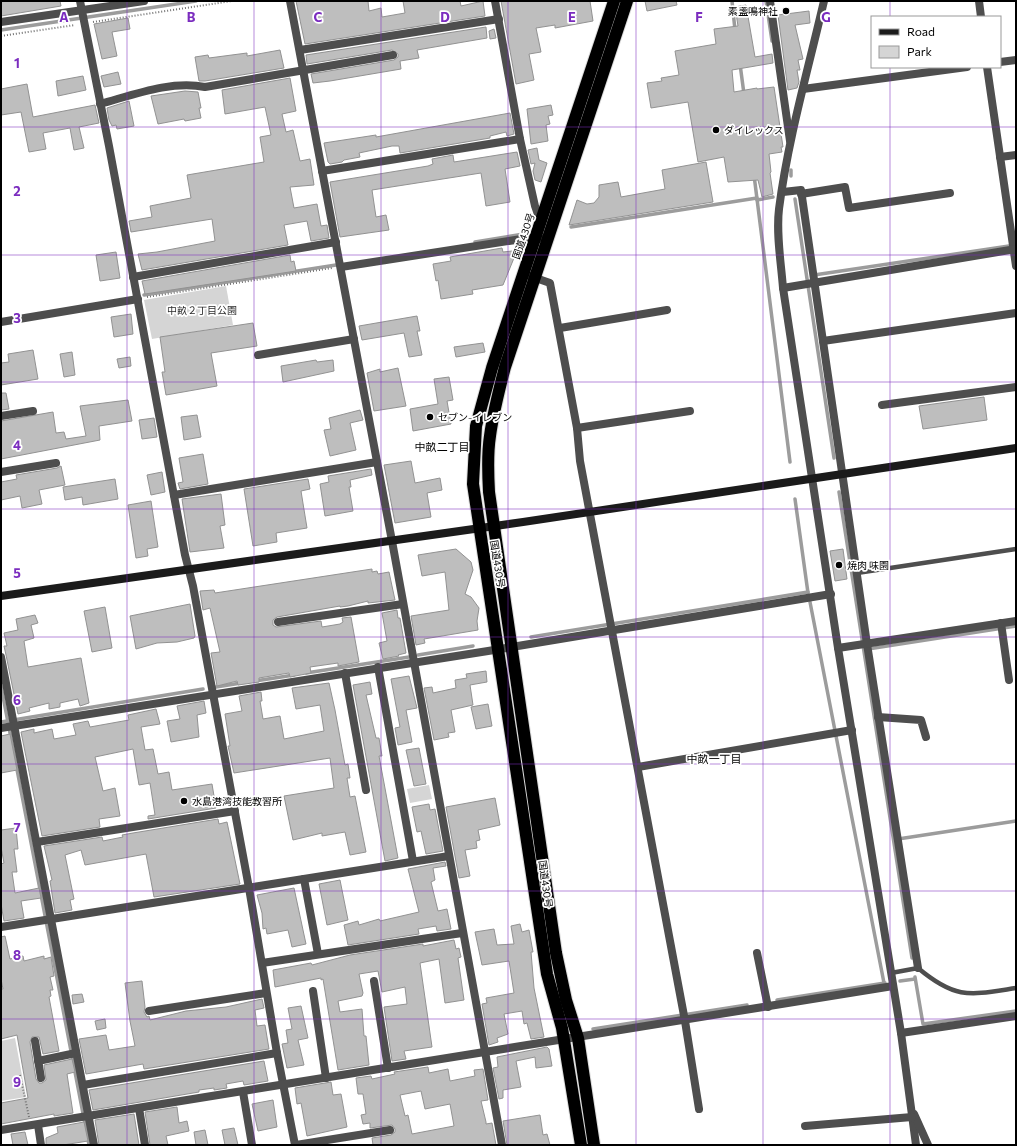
<svg xmlns="http://www.w3.org/2000/svg" width="1017" height="1146" viewBox="0 0 1017 1146" font-family="Commissioner,'Noto Sans JP',sans-serif">
<style>
.green{fill:#d5d5d5}
.lines{fill:none;stroke-linecap:round;stroke-linejoin:round}
.stream{stroke:#9c9c9c;stroke-width:3.5}
.building{fill:#bebebe;stroke:#929292;fill-rule:evenodd}
.highway-casing{stroke:#dbdbdb;stroke-width:14}
.path{stroke:#707070;stroke-width:2;stroke-dasharray:1 2;stroke-linecap:butt}
.lane{stroke:#4e4e4e;stroke-width:4.5}
.street{stroke:#4e4e4e;stroke-width:8}
.secondary{stroke:#1b1b1b;stroke-width:8}
.highway{stroke:#000;stroke-width:12}
.grid{fill:none;stroke:#7b2cbf;stroke-width:1;stroke-opacity:0.55}
.poi-dot{fill:#000;stroke:#fff;stroke-width:1.5}
.labels{text-anchor:middle;dominant-baseline:central;stroke-width:3.5;stroke-linejoin:round;paint-order:stroke}
.poi-label{font-size:10px;fill:#000;stroke:#fff;text-anchor:start}
.street-label{font-size:10px;fill:#000;stroke:#fff}
.park-label{font-size:10px;fill:#2c2c2c;stroke:#fff}
.neighbourhood-label{font-size:11px;fill:#000;stroke:#fff}
.grid-label{font-size:13px;text-anchor:middle;font-weight:bold;fill:#7b2cbf;stroke:#fff;stroke-width:3.5;stroke-linejoin:round;paint-order:stroke}
</style>
<rect width="100%" height="100%" fill="#fff"/>
<!-- green -->
<g class="green">
<path d="M226,286L233,325L152,339L144,300Z"/>
<path d="M429,785L432,799L410,803L407,789Z"/>
<path d="M15,1038L26,1097L1,1101V1041Z"/>
</g>
<g class="lines">
<!-- stream -->
<g class="stream">
<path d="M732,1L735,30"/>
<path d="M766,1L772,41"/>
<path d="M1,30L196,1"/>
<path d="M740,64L744,94"/>
<path d="M791,170V176"/>
<path d="M754,175L790,462"/>
<path d="M795,199L834,458"/>
<path d="M757,200L773,197"/>
<path d="M571,227L757,198"/>
<path d="M521,235L528,216"/>
<path d="M475,242L524,234"/>
<path d="M814,275L1009,246"/>
<path d="M144,295L336,265"/>
<path d="M839,492L912,958"/>
<path d="M795,499L808,593"/>
<path d="M810,602L884,983"/>
<path d="M531,637L808,592"/>
<path d="M868,649L1016,626"/>
<path d="M418,655L473,646"/>
<path d="M306,673L409,657"/>
<path d="M255,681L294,675"/>
<path d="M1,686L89,1145"/>
<path d="M216,687L241,683"/>
<path d="M1,722L203,689"/>
<path d="M898,839L1016,821"/>
<path d="M915,977L923,1024L1016,1011"/>
<path d="M900,981L915,979"/>
<path d="M777,1000L885,983"/>
<path d="M593,1029L747,1005"/>
</g>
</g>
<!-- building -->
<g class="building">
<path d="M1,1H60L61,6L1,16Z"/>
<path d="M296,1H368L369,11L381,8L382,17L405,13L403,1H460L461,6L483,1L485,16L305,44Z"/>
<path d="M501,1H590L593,21L555,28V25L536,28L541,52L529,54L534,80L516,84Z"/>
<path d="M645,1H676L677,5L647,11Z"/>
<path d="M746,5L755,57L772,54L773,63L732,70L734,92L757,88V89L774,87L783,147H781L782,152L769,154L771,172L770,173L773,194L762,197L758,180L728,182L724,157L698,162L688,102L651,108L647,83L662,81L661,78L679,75L675,51L716,44L714,29L738,26L735,7Z"/>
<path d="M809,11L810,23L795,25L803,59L798,60L800,70H797L799,82L797,88L788,90L778,15Z"/>
<path d="M128,18L130,29L112,32L117,56L102,59L94,24Z"/>
<path d="M486,27L487,38L417,50L419,58L400,61L401,69L330,81L313,83L311,74L394,60L398,57V54L392,50L307,64L306,55Z"/>
<path d="M494,29L496,38L490,39L489,31Z"/>
<path d="M280,50L284,68L205,81H199L195,57L208,55L209,58L247,53V56Z"/>
<path d="M118,72L121,84L104,87L101,76Z"/>
<path d="M83,76L86,90L58,96L56,81Z"/>
<path d="M290,78L296,111L282,114L286,132L293,130L300,161L310,159L314,185L290,187L294,208L317,204L321,226L327,225L329,238L311,241L307,221L284,225L288,245L142,270L138,254L157,252L215,241L212,219L131,232L129,221L152,217L150,206L191,198L187,175L264,162L260,137L271,135L265,107L225,114L222,90Z"/>
<path d="M27,84L33,117L95,105L99,123L79,127L84,148L74,150L70,128L43,133L46,149L29,152L21,112L1,115V89Z"/>
<path d="M185,91L198,92L201,108H199L201,118L185,121L184,119L158,124L151,96Z"/>
<path d="M129,101L134,126L117,129L116,125L112,126L109,120L107,108Z"/>
<path d="M551,105L553,115L548,116L550,124L546,125L548,141L531,144L527,109Z"/>
<path d="M510,113L514,134L507,136L506,132L490,136V138L400,153L399,146H392L359,153L360,157L344,160L342,162L330,164L328,162L324,143L376,135V137Z"/>
<path d="M537,148L539,160L547,163L541,182L535,180L533,171L535,163L531,164L528,150Z"/>
<path d="M517,152L520,166L505,169L510,202L486,206L481,173L372,190L376,217L386,215L389,230L340,237L330,182L428,166L433,164L432,159L453,155L454,162Z"/>
<path d="M706,162L713,202L569,225L577,200L587,204L594,203L599,197V185L618,182L621,197L665,189L662,170Z"/>
<path d="M502,248L503,252L512,251L514,258L503,285L472,290L473,294L441,299L438,280L436,281L433,264L451,261L450,257Z"/>
<path d="M116,252L120,278L100,281L96,255Z"/>
<path d="M290,255L291,262L294,261L296,271L145,294L142,281Z"/>
<path d="M131,314L133,334L114,337L111,317Z"/>
<path d="M417,316L420,331H417L422,355L409,357L404,333L362,340L359,326Z"/>
<path d="M253,323L257,346L211,353L217,386L166,395L162,372H165L160,337Z"/>
<path d="M483,343L485,352L456,357L454,347Z"/>
<path d="M33,350L38,379L1,385V363L9,362L8,354Z"/>
<path d="M72,352L75,375L64,377L60,354Z"/>
<path d="M130,357L131,366L119,368L117,359Z"/>
<path d="M316,360L317,362L333,360L334,371L283,382L281,366Z"/>
<path d="M398,368L406,406L374,411L367,373L380,369V372Z"/>
<path d="M449,377L453,400L447,401L451,424L413,431L410,409L438,404L434,379Z"/>
<path d="M1,393H6L9,409L1,410Z"/>
<path d="M984,397L987,420L923,429L919,406Z"/>
<path d="M128,400L132,421L99,426L100,440L1,459V421L53,412L56,433L64,432L66,439L86,436L80,406Z"/>
<path d="M360,410L363,420L350,423L356,450L330,456L324,430L331,429L329,418Z"/>
<path d="M197,415L201,437L184,440L181,417Z"/>
<path d="M154,418L157,437L142,439L139,420Z"/>
<path d="M203,454L208,484L180,489L178,483L183,482L179,458Z"/>
<path d="M411,461L415,483L440,478L442,490L427,493L431,517L395,523L384,465Z"/>
<path d="M61,466L65,485L39,490L42,504L22,508L20,496L1,500V482L17,479L16,475L57,468Z"/>
<path d="M371,469L372,475L350,480L351,487H349L353,511L325,516L320,484L329,482L328,476Z"/>
<path d="M162,472L165,492L151,495L147,475Z"/>
<path d="M115,479L118,499L83,505L82,497L65,500L63,487Z"/>
<path d="M308,479L310,489L301,491L307,528L276,533L277,542L253,546L244,489Z"/>
<path d="M221,494L225,525L220,526L224,548L190,552L182,499Z"/>
<path d="M151,501L158,547L147,549L148,556L136,558L128,505Z"/>
<path d="M456,549L471,562L473,570L465,594L471,597L479,608L477,621L478,630L424,639L425,643L416,645L411,616L449,610L445,572L422,576L418,555Z"/>
<path d="M843,549L847,579L835,581L830,551Z"/>
<path d="M372,569V572L377,571L378,574L389,572L395,600L368,603V601L348,606L340,607V606L277,617L273,620V625L276,627L321,621L322,627L340,624L343,622L342,618L351,617L359,662L338,666V663L310,667L311,673L290,677L289,673L259,678V682L238,685L237,681L217,686L211,653L220,652L210,608L203,610L200,591L214,590L215,593Z"/>
<path d="M190,604L195,636L194,638L177,642L157,643L136,649L130,616Z"/>
<path d="M105,607L112,648L92,652L84,611Z"/>
<path d="M397,610L398,618H400L406,653L398,655L399,656L383,659L379,643L387,641L382,613Z"/>
<path d="M35,615L38,623L31,625L34,638L24,641L28,667L81,658L89,703L80,706L78,699L60,703V707L49,709V703L29,708L30,711L18,714L6,655L4,646H7L4,633L18,630L16,619Z"/>
<path d="M486,671L487,682L470,685L473,705L451,710L455,732L448,733L449,737L434,740L424,688L432,687L433,693L456,688L455,680L467,678L466,674Z"/>
<path d="M409,676L417,708L406,710L412,742L398,745L395,728L400,727L391,679Z"/>
<path d="M370,682L372,694L366,695L376,738H379L382,756H379L398,858L385,861L353,685Z"/>
<path d="M329,683L335,710L345,765L348,764L350,778H347L350,797L355,796L366,852L350,855L345,832L322,836V833L293,840L284,796L334,788L330,758L234,773L228,746H230L225,714L242,711L239,696L261,692L262,701H260L263,719L280,716L284,739L324,731L320,705L296,709L292,688Z"/>
<path d="M204,701L206,713L197,715L199,737L171,742L167,721L180,719L177,706Z"/>
<path d="M488,704L492,726L476,729L471,707Z"/>
<path d="M156,709L160,724L141,727L145,750L153,749L158,774L169,772L172,790L212,784L216,808L148,819V816L155,815L150,783L139,785L133,749L95,757L103,791L115,788L120,816L99,819L100,827L42,836L21,732L34,729V733L52,729L54,739L76,735L73,724L88,721L90,727L129,720L128,715Z"/>
<path d="M10,734L17,770L1,773V736Z"/>
<path d="M419,748L426,784L414,786L406,750Z"/>
<path d="M495,798L500,825L478,830L480,840L476,841L477,848L465,850L470,876L459,878L446,807Z"/>
<path d="M429,804L430,810L435,809L443,851L426,854L421,831L417,832L412,807Z"/>
<path d="M218,819L219,824L227,822L240,884L154,897L146,854L85,865L81,850L65,855L74,899L70,900L72,910L55,913L50,881L52,880L44,846L102,837L103,841L123,837L122,835L133,833Z"/>
<path d="M16,828L18,849H14L17,872H12L15,893L39,888L41,898L21,901L24,918L4,921L1,904V864L4,863L1,847V830Z"/>
<path d="M445,862L446,866L433,868L435,880L431,882L438,911L447,909L451,929L437,931L436,926L418,929L419,934L348,945L344,925L358,921L359,925L379,919L380,921L419,912L408,869Z"/>
<path d="M340,880L348,920L327,925L319,884Z"/>
<path d="M294,888L306,944L292,947L288,930L267,934L266,928L263,929L262,913L257,895Z"/>
<path d="M520,924L522,932L529,930L533,952H531L534,988L544,1037L531,1039L527,1023L524,1024L522,1011L504,1014L508,1034L497,1038L498,1042L489,1045L482,1004L487,1003L486,998L514,993L509,961L482,965L475,932L494,929L497,945L514,944L511,926Z"/>
<path d="M5,936L10,959L23,956L24,961L44,956V959L51,957L54,976L50,977L53,990H50L51,996L49,997L59,1051L43,1054L39,1037H32L30,1042L36,1079L39,1083H42L46,1080L44,1065L72,1059L75,1072L67,1074L73,1113L54,1116V1114L1,1124V1103L28,1098L17,1035L1,1039V989H3L1,979V937Z"/>
<path d="M454,940L456,949L459,948L461,957L458,958L464,1000L445,1003L439,959L420,963L432,1047L404,1051L406,1059L392,1061L384,1007L407,1004L405,987L382,992L378,971L359,974L363,993L362,996L338,1001L340,1012L362,1009L364,1036H366L369,1065L338,1070L323,979L321,980V978L275,987L273,970L311,963L312,965L350,955L423,944V946Z"/>
<path d="M142,981L145,1007L144,1012L147,1017L149,1016L150,1020L186,1011L226,1007L262,999L264,1008L255,1010L257,1026L265,1025L269,1049L144,1069L143,1064L86,1074L79,1039L106,1035L109,1050L135,1046L130,1021L125,983Z"/>
<path d="M82,994L84,1002L73,1004L72,995Z"/>
<path d="M301,1006L308,1038L298,1040L304,1065L287,1068L282,1044L288,1043L286,1030L292,1029L288,1008Z"/>
<path d="M105,1019L106,1028L97,1030L95,1021Z"/>
<path d="M547,1047L549,1049L552,1066L536,1068L535,1057L516,1061L521,1087L503,1090V1098L499,1099L493,1068L498,1067L497,1057Z"/>
<path d="M264,1061L268,1081L244,1085L243,1081L226,1084L227,1088L214,1090V1088L199,1090V1092L93,1110L89,1090Z"/>
<path d="M428,1067L429,1073L448,1069L450,1081L475,1076L474,1070L483,1069L488,1100L481,1101L486,1122V1124L492,1123L496,1145H373L372,1138L391,1135L395,1132V1129L392,1125L370,1128V1123L363,1124L361,1115L366,1114L363,1094H358L356,1078L371,1076L372,1079L395,1074L394,1072ZM421,1091L425,1109L450,1104L454,1126L412,1134L408,1115L405,1116L400,1095Z"/>
<path d="M331,1082L333,1095L341,1094L347,1127L307,1136L301,1103L297,1104L295,1088Z"/>
<path d="M273,1100L277,1127L258,1131L252,1104Z"/>
<path d="M177,1107L179,1123L187,1121L189,1131L166,1136L168,1145H150L145,1112Z"/>
<path d="M134,1114L139,1145H99L95,1120Z"/>
<path d="M540,1115L543,1135L547,1134L550,1145H507L503,1121Z"/>
<path d="M84,1122L88,1141L63,1145H46V1138L58,1133L57,1127Z"/>
<path d="M234,1128L238,1145H225L222,1130Z"/>
<path d="M205,1130L208,1145H196L194,1132Z"/>
<path d="M25,1132L28,1145H13L11,1134Z"/>
</g>
<g class="lines">
<!-- highway casing -->
<g class="highway-casing">
<g id="highway">
<path d="M581,1145L562,1028L547,974L473,484L476,426L492,368L614,1"/>
<path d="M594,1145L578,1038L566,1000L556,953L489,492C488,474 487,455 490,436C493,413 499,390 505,367L627,1"/>
</g>
</g>
<!-- path -->
<g class="path">
<path d="M93,22L232,1"/>
<path d="M1,36L75,25"/>
<path d="M147,297L332,268"/>
<path d="M20,1075L29,1117"/>
</g>
<!-- lane -->
<g class="lane">
<path d="M857,573L1016,549"/>
<path d="M891,973L918,968C956,1000 970,995 1016,988"/>
</g>
<!-- street -->
<g class="street">
<path d="M80,1L109,146L185,555L193,586L249,888L277,1053L295,1145"/>
<path d="M290,1L392,541L502,1145"/>
<path d="M495,1L520,139L535,206L541,223"/>
<path d="M770,1L790,141"/>
<path d="M824,1C808,70 788,139 779,209C776,234 781,262 783,288L838,648L901,1033L916,1145"/>
<path d="M979,1L981,17"/>
<path d="M1,22L144,1"/>
<path d="M300,50L499,19"/>
<path d="M1000,62L1016,60"/>
<path d="M987,67L1016,266"/>
<path d="M803,89L967,67"/>
<path d="M100,104C133,95 171,80 205,87L393,55"/>
<path d="M1000,157L1016,155"/>
<path d="M322,171L520,139"/>
<path d="M783,192L801,190L867,644L918,968"/>
<path d="M801,194L845,187L849,208L950,193"/>
<path d="M341,267L528,238H540"/>
<path d="M530,276L550,283L577,428L580,461L685,1021L699,1109"/>
<path d="M133,277L336,242"/>
<path d="M783,288L1016,249"/>
<path d="M1,322L138,299"/>
<path d="M560,328L667,310"/>
<path d="M823,341L1016,313"/>
<path d="M258,355L354,339"/>
<path d="M882,405L1016,387"/>
<path d="M1,416L33,411"/>
<path d="M577,428L690,411"/>
<path d="M1,472L56,463"/>
<path d="M174,495L377,462"/>
<path d="M278,622L403,604"/>
<path d="M1001,623L1009,680"/>
<path d="M838,648L1016,621"/>
<path d="M1,657L94,1145"/>
<path d="M378,667L413,861"/>
<path d="M345,673L366,790"/>
<path d="M878,717L921,720L926,737"/>
<path d="M1,728L488,651L831,594"/>
<path d="M638,767L852,730"/>
<path d="M37,842L235,811"/>
<path d="M304,879L318,954"/>
<path d="M1,927L449,856"/>
<path d="M757,953L768,1007"/>
<path d="M262,963L462,933"/>
<path d="M374,981L388,1068"/>
<path d="M313,991L326,1078"/>
<path d="M149,1011L266,993"/>
<path d="M901,1033L1016,1016"/>
<path d="M35,1041L41,1078"/>
<path d="M38,1061L76,1053"/>
<path d="M83,1085L277,1053"/>
<path d="M243,1092L252,1145"/>
<path d="M139,1108L145,1145"/>
<path d="M914,1114L928,1145"/>
<path d="M38,1125L41,1145"/>
<path d="M805,1126L912,1117"/>
<path d="M1,1130L893,986"/>
<path d="M296,1145L390,1130"/>
</g>
<!-- secondary -->
<path class="secondary" d="M1,596L523,522L1016,448"/>
<!-- highway -->
<use href="#highway" class="highway"/>
</g>
<!-- grid -->
<path class="grid" d="M127,1V1145M254,1V1145M381,1V1145M508,1V1145M636,1V1145M763,1V1145M890,1V17M890,67V1145M1,127H1016M1,255H1016M1,382H1016M1,509H1016M1,637H1016M1,764H1016M1,891H1016M1,1019H1016"/>
<!-- markers -->
<g class="poi-dot">
<circle cx="786" cy="11" r="4"/>
<circle cx="716" cy="130" r="4"/>
<circle cx="430" cy="417" r="4"/>
<circle cx="839" cy="565" r="4"/>
<circle cx="184" cy="801" r="4"/>
</g>
<g class="labels">
<!-- poi labels -->
<g class="poi-label">
<text x="778" y="11" text-anchor="end">素盞鳴神社</text>
<text x="724" y="130">ダイレックス</text>
<text x="438" y="417">セブン-イレブン</text>
<text x="847" y="565">焼肉 味園</text>
<text x="192" y="801">水島港湾技能教習所</text>
</g>
<!-- street labels -->
<g class="street-label">
<text transform="translate(523 236) rotate(-71)">国道430号</text>
<text transform="translate(498 564) rotate(81)">国道430号</text>
<text transform="translate(546 884) rotate(82)">国道430号</text>
</g>
<!-- park labels -->
<g class="park-label">
<text x="202" y="310">中畝２丁目公園</text>
</g>
<!-- neighbourhood labels -->
<g class="neighbourhood-label">
<text x="442" y="446">中畝二丁目</text>
<text x="714" y="758">中畝一丁目</text>
</g>
</g>
<g class="grid-label">
<text x="64" y="22">A</text>
<text x="191" y="22">B</text>
<text x="318" y="22">C</text>
<text x="445" y="22">D</text>
<text x="572" y="22">E</text>
<text x="699" y="22">F</text>
<text x="826" y="22">G</text>
<text x="17" y="68">1</text>
<text x="17" y="196">2</text>
<text x="17" y="323">3</text>
<text x="17" y="450">4</text>
<text x="17" y="578">5</text>
<text x="17" y="705">6</text>
<text x="17" y="832">7</text>
<text x="17" y="960">8</text>
<text x="17" y="1087">9</text>
</g>
<!-- border -->
<rect width="1017" height="1146" fill="none" stroke="#000000" stroke-width="4"/>
<!-- legend -->
<rect x="871" y="16" width="130" height="52" fill="#ffffff" stroke="#999999"/>
<rect x="879" y="29" width="20" height="6" fill="#1b1b1b" stroke="#999999"/>
<text x="907" y="36" font-size="12" fill="#000000">Road</text>
<rect x="879" y="46" width="20" height="12" fill="#d5d5d5" stroke="#999999"/>
<text x="907" y="56" font-size="12" fill="#000000">Park</text>
</svg>
